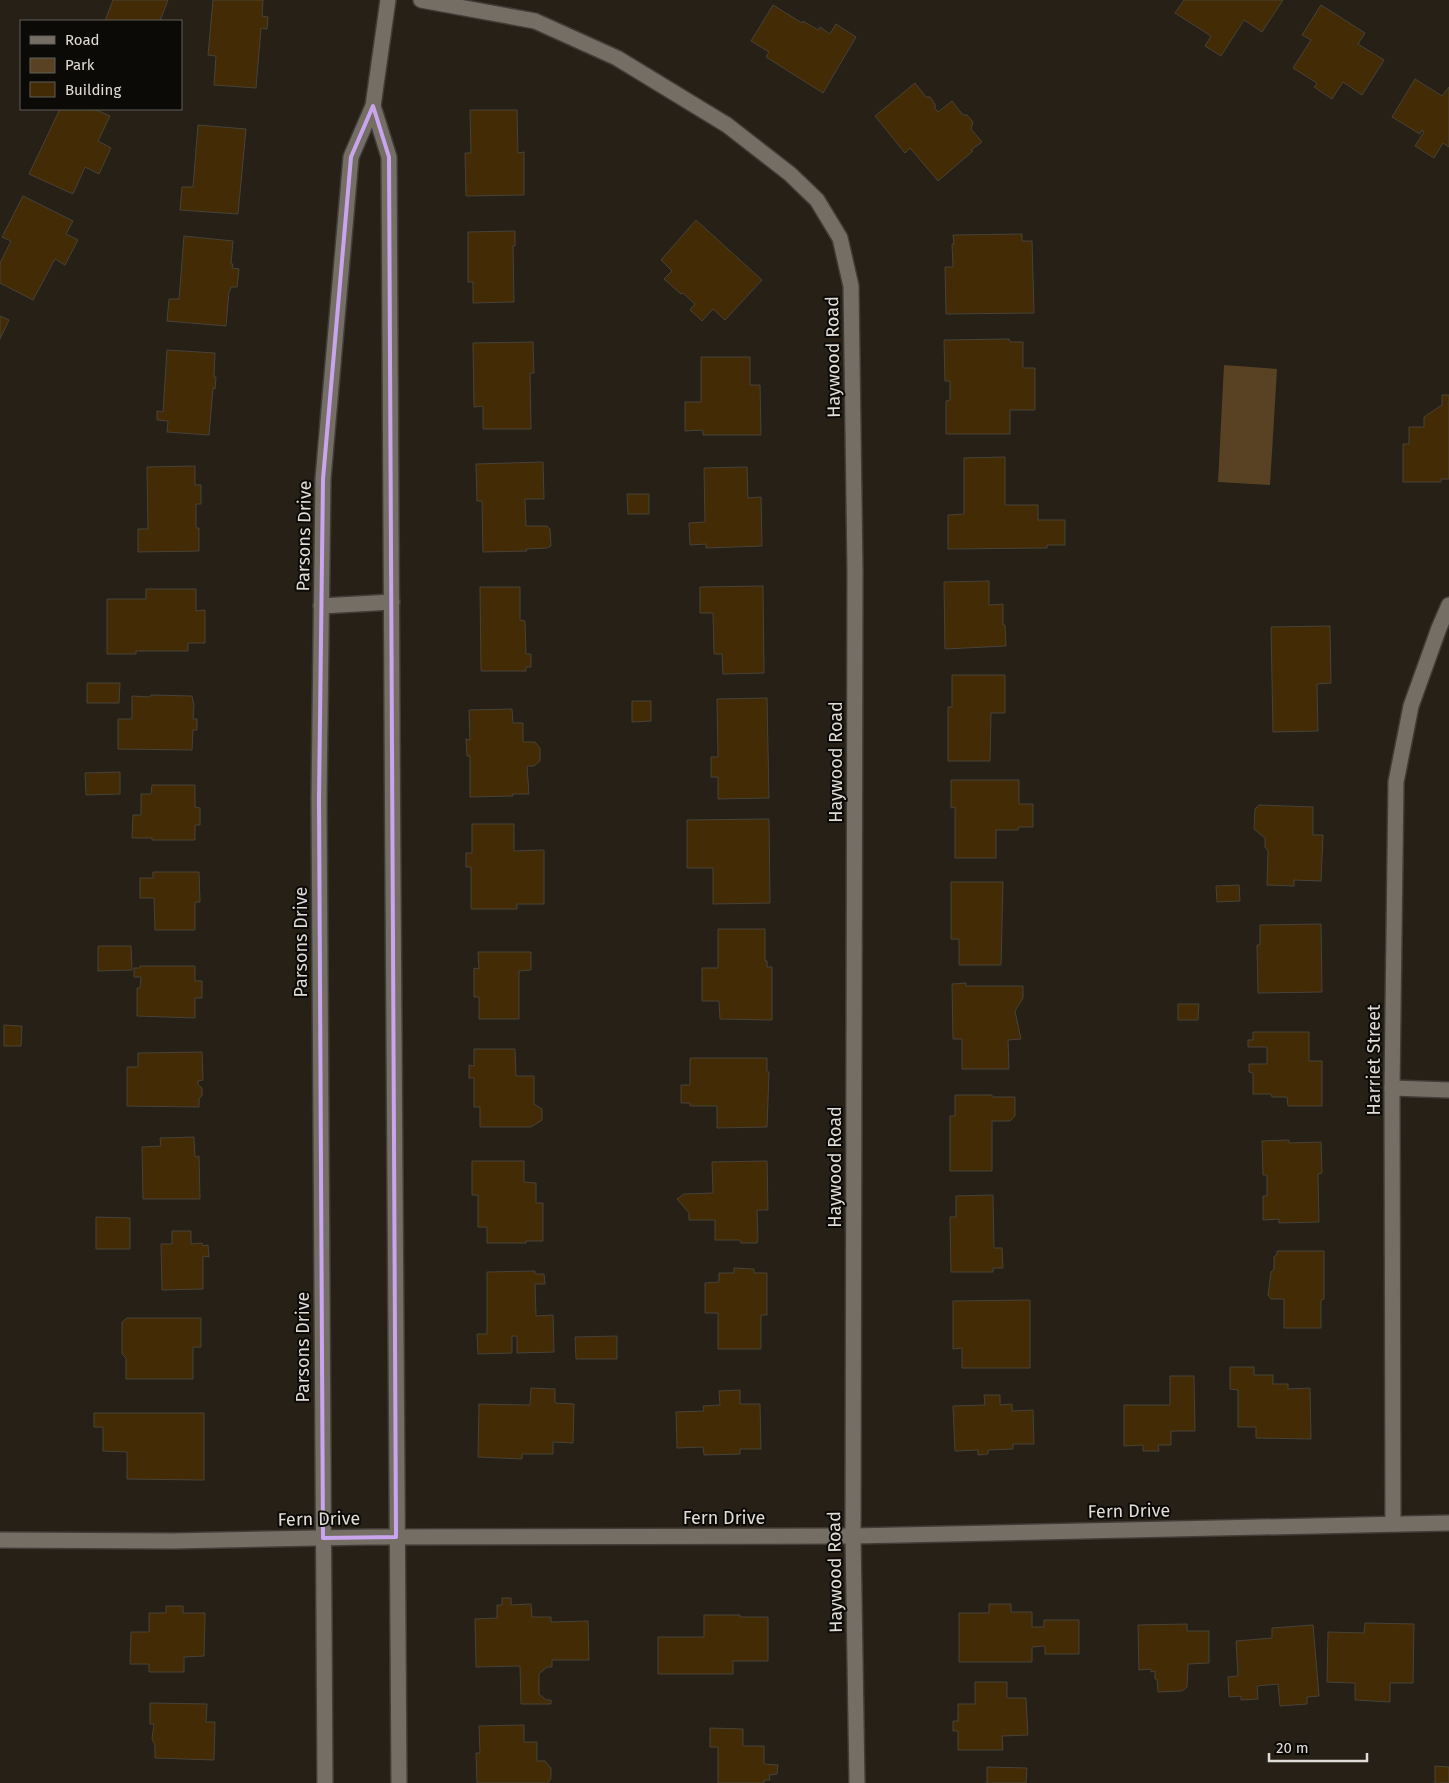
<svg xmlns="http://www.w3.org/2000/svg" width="1449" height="1783" viewBox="0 0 1449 1783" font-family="'Fira Sans',sans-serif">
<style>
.green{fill:#584223}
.building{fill:#422b05;stroke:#484239}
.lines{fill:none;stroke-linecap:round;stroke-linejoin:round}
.street-casing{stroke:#413c37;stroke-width:18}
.street{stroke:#756e64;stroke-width:15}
.marked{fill:none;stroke:#c9a5ee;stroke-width:4;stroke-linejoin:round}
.labels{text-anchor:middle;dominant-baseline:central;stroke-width:4;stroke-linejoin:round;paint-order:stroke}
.street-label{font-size:18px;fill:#e0dcd7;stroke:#0c0a07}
</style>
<rect width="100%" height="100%" fill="#262017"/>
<!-- green -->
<path class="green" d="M1224,365L1277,369L1270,485L1218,482Z"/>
<!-- building -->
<g class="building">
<path d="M113,0H168L160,21H105Z"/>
<path d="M213,0H263L262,16L268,17L267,29L261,28L256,88L214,85L216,56L208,55Z"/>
<path d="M1184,0H1283L1262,32L1244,20L1221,56L1205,46L1211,36L1175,13Z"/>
<path d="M773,5L802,23L803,21L818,30L820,27L830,34L836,24L856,37L823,93L766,57L769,52L751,41Z"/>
<path d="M1321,5L1365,33L1358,44L1384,60L1362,95L1343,82L1332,99L1314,87L1317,83L1293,68L1311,40L1302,35Z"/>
<path d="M1415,79L1442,96L1449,87V147L1443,143L1434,158L1415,146L1424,132L1422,130L1420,134L1392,117Z"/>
<path d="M915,83L926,97H930L935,104V108L938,112L952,101L963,115H967L973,122L971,129L982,142L971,150L973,151L938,181L910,148L905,153L875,116Z"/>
<path d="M60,109H94L110,116L98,141L111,148L99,174L85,167L73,194L29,174Z"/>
<path d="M470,110H517L518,153L524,152V195L466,196L465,153H471Z"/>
<path d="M198,125L246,129L238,214L180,210L182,187H193Z"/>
<path d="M23,196L73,221L66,234L78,240L65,265L55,259L33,300L0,283V263L11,241L2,237Z"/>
<path d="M696,220L762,280L725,320L713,309L702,321L690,310L695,304L683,293L681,294L664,279L672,271L661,260Z"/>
<path d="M515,231V246H513L514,302L473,303V282H468V232Z"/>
<path d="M1022,234V241H1032L1034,313L946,314L945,267H953L952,244H954L953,235Z"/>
<path d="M184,236L233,241L231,264H233L232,268L239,269L237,287H231L230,291H229L226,326L167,321L169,299H179Z"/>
<path d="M0,316L9,320L0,339Z"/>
<path d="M1009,339L1010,342H1023V368H1035V410H1010V434H946V401L950,400V381H945L944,340Z"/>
<path d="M533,342L534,373H530L531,429H483V406L474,407L473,343Z"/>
<path d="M167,350L215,353L214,377H216L215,389L213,388L209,435L167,432L168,421L157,420V411L163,412Z"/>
<path d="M701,357H750V385H760L761,435H703V430L685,431V402H701Z"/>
<path d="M1442,395H1449V479H1441V482H1403V444H1409V427H1424V417L1442,405Z"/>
<path d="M1005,457V505H1038V520H1065V545H1047V548L948,549V515L964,514V458Z"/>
<path d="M543,462L544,499H525L526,526H547L550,529L551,546L547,548L526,549L527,551L483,552L482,501H477L476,464Z"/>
<path d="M195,466V485H201V504H196V528H199V551L138,552V529H148L147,467Z"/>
<path d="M747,467L748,498L761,497L762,546L706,548V544L690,545L689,523L705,522L704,468Z"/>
<path d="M627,494H649V514H628Z"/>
<path d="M989,581V605L1003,604V625H1005L1006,646L945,649L944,582Z"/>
<path d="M763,586L764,673L723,674L722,654H714L713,613H700V587Z"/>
<path d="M480,587H520V620L525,621L526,654H531V667H526V671H481Z"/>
<path d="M146,589H196V611L205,610V643H188V651H136V654H107V599H146Z"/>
<path d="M1330,626L1331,683L1317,684L1318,731L1273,732L1271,627Z"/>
<path d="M952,675H1005V713H991L990,761H948V707H952Z"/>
<path d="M87,683H120L119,703H87Z"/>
<path d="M151,695L192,696L194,705L193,719H197V730H193L192,750L118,749V719H132V696L150,697Z"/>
<path d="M767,698L769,798L718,799V777H711V757H718L717,699Z"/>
<path d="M632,701H651V721L632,722Z"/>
<path d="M512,709L513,723H523V742H535L540,748V761L534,766H527L529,794H512L513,796L470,797V756H467L466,739L470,740L469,710Z"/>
<path d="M120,772V794L86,795L85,773Z"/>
<path d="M951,780H1019V804H1033V827H1019L1018,830H996V858H955V807L951,808Z"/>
<path d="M152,785H195V807L200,808V825H195V840H152V838H132L133,815H141V794H151Z"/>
<path d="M1259,805L1313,807V835H1323L1321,881L1294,880V886L1267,885L1268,851L1265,847V838L1254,829L1255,809Z"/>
<path d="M769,819L770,903L713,904V868H687V820Z"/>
<path d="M472,824H514V851L544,850V904H517V909H471V867H466V853H472Z"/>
<path d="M153,872H199L200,902H195V930H155L154,898H140V878H153Z"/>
<path d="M951,882H1003L1001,965H959V939H951Z"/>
<path d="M1239,885L1240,901L1217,902L1216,886Z"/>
<path d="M1321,924L1322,992L1258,993L1257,945H1260V925Z"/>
<path d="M718,929H765V961H767V967H772V1020L720,1019L719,1001H702V968H718Z"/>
<path d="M98,946H131L132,970L98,971Z"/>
<path d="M478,952H531V970L519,971V1019H479V997H474V968L479,969Z"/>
<path d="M140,966H195V981H202V998H195V1018L137,1016V988H140L141,977H134V968H140Z"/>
<path d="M966,983V986H1023V998L1015,1011L1021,1039L1008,1040L1009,1069H962V1039H953L952,984Z"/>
<path d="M1178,1004H1199L1198,1020H1178Z"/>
<path d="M4,1025L22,1026L21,1046H4Z"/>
<path d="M1253,1032H1309V1061H1322V1106H1288L1287,1097H1272L1271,1094H1253V1073L1249,1072V1064H1267V1047H1248V1040H1253Z"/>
<path d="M474,1049H515L516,1076H534V1104L542,1109V1120L531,1127H480V1107H474V1078H469V1065L474,1066Z"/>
<path d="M202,1052L203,1080L198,1081V1085L202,1088V1095L199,1099V1107L127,1106V1067H138V1053Z"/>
<path d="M690,1058H767V1072H769L767,1127L717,1128V1106H690V1103H681V1085H690Z"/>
<path d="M955,1095H992V1097H1015V1116L1010,1121H992V1171H950V1116H955Z"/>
<path d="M194,1137L195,1157L199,1156L200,1199H143L142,1147L161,1146L160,1138Z"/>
<path d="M1289,1140V1143L1321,1142L1322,1173L1318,1174L1319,1222L1279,1223V1219L1263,1220V1196H1267V1175H1263L1262,1141Z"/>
<path d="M472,1161H524V1182L536,1183V1203H543V1241H526V1243H487V1227H478V1195H472Z"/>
<path d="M767,1161L768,1210H757L758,1239L757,1243H741L740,1240H715V1220H689V1213L677,1199L684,1194L713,1193L712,1162Z"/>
<path d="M993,1195L994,1248H1002L1003,1268H993V1272H951L950,1217H956V1196Z"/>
<path d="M96,1217L130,1218V1249H96Z"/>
<path d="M172,1231H191V1244L202,1243L203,1246L208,1245L209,1257L203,1256V1289L162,1290L161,1244H172Z"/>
<path d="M1277,1251H1324V1299L1321,1300V1328H1284V1299H1271L1268,1295L1271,1272L1274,1269V1257L1277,1254Z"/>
<path d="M734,1268L754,1269V1273H767V1315H761V1349H718V1313H705V1283L719,1282V1273H734Z"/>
<path d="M535,1271V1274H544L545,1284H535L536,1316L553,1315L554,1352L517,1353V1336H512V1353L478,1354L477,1334H487V1272Z"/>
<path d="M1030,1300V1368H962V1348L953,1349V1301Z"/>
<path d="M127,1318H201V1347H193V1379H126V1358L122,1354V1322Z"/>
<path d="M617,1336V1359H576L575,1337Z"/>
<path d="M1230,1367H1254V1375H1273V1384H1288V1389L1310,1388L1311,1439L1256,1438V1427H1238V1390L1230,1389Z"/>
<path d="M1170,1376H1194L1195,1431H1171V1445H1158L1159,1451H1143V1445L1124,1446V1405H1170Z"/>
<path d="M531,1388L555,1389V1403L574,1404L573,1443L553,1442V1454H522V1459L478,1457L479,1404L530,1405Z"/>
<path d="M740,1390V1404H760L761,1449H740V1454L704,1455L703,1447L677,1448L676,1412L704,1411L703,1406L720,1405L719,1391Z"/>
<path d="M984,1395H1000V1405L1012,1404V1411L1033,1410L1034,1444H1013V1449L988,1450V1454L978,1455V1450L955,1451L953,1406L985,1405Z"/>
<path d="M94,1413H204V1480L127,1479V1452L103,1451V1427H94Z"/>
<path d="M502,1598H511V1605L531,1604L532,1617H551V1622L588,1621L589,1660H552V1667H547L539,1674V1694L546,1700H551V1704H521L520,1666L476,1667L475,1619L497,1618V1605H502Z"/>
<path d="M989,1604H1011V1612H1032V1627H1044V1620H1079V1654H1045V1646L1032,1647V1662H959V1613H989Z"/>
<path d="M166,1606H183V1613H205L204,1656L184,1657V1672H149V1664H130L131,1632H149V1613H166Z"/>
<path d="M704,1615H740V1617H768V1661H733V1674H658V1637H704Z"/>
<path d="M1365,1623L1414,1624L1413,1683H1390V1702L1355,1700V1683L1327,1682L1328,1632L1364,1633Z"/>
<path d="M1187,1624V1631H1209V1663L1188,1664L1187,1687L1182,1691L1158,1692L1157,1679H1155V1671L1151,1672V1669L1139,1670L1138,1625Z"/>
<path d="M1313,1625L1319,1696L1307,1697V1704L1280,1706L1278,1684L1257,1686L1258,1699L1241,1700V1696L1229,1697L1228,1677L1238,1676L1236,1641L1272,1638V1628Z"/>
<path d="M975,1682H1007V1698H1026L1028,1735L1002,1736L1003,1750H958V1731H953V1721H958V1704H975Z"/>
<path d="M150,1703L207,1704L206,1722H215L214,1760L155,1758V1745L152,1739L154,1724H150Z"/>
<path d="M524,1725V1742H537V1761H545L551,1768V1779L547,1783H477L476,1753H480L479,1726Z"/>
<path d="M710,1728L743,1729V1746H764V1764L778,1765L777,1774L769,1775L770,1780H764V1783H718V1747H710Z"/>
<path d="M1435,1766L1449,1767V1783H1435Z"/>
<path d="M987,1767L1027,1768L1026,1783H987Z"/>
</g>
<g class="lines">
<!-- street casing -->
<g class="street-casing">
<g id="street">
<path d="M421,0L535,21L617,58L727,125L790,174L817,200L840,238L851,286L855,571L853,1536L857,1783"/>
<path d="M373,106L389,157C393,699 393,1241 399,1783"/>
<path d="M321,606L392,602"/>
<path d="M1392,1088L1449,1090"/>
<path d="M1393,1524L1392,1088L1396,782L1411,706L1439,628L1449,605"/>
<path d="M0,1540L172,1541L368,1537L853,1536L1449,1523"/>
<path d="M325,1783L319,799L323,479L351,157L373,106L388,0"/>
</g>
</g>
<!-- street -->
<use href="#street" class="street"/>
</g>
<!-- marked area -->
<path class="marked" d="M373,106L389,157L396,1537L323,1538L319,799L323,479L351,157Z"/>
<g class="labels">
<!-- street labels -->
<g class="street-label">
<text transform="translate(833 357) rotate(-91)">Haywood Road</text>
<text transform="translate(304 536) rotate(-89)">Parsons Drive</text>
<text transform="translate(836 762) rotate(-90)">Haywood Road</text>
<text transform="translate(301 942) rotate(-90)">Parsons Drive</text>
<text transform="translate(1374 1060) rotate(-90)">Harriet Street</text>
<text transform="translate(835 1167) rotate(-90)">Haywood Road</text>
<text transform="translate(303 1347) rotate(-90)">Parsons Drive</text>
<text transform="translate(1129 1511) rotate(-1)">Fern Drive</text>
<text x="724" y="1518">Fern Drive</text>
<text transform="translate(319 1519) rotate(-1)">Fern Drive</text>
<text transform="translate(835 1572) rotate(-91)">Haywood Road</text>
</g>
</g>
<!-- legend -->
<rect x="20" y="20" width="162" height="90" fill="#0c0a07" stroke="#615e5a"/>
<rect x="30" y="36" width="25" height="8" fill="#756e64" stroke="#615e5a"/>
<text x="65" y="45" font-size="15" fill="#e0dcd7">Road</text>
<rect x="30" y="58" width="25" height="15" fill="#584223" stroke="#615e5a"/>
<text x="65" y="70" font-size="15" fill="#e0dcd7">Park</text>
<rect x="30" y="82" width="25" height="15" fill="#422b05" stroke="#615e5a"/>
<text x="65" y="95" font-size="15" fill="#e0dcd7">Building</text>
<!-- scale -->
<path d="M1269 1753v8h98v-8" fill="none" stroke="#e0dcd7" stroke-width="2.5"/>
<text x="1276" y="1753" font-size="15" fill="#e0dcd7" stroke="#0c0a07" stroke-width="4" paint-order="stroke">20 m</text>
</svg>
